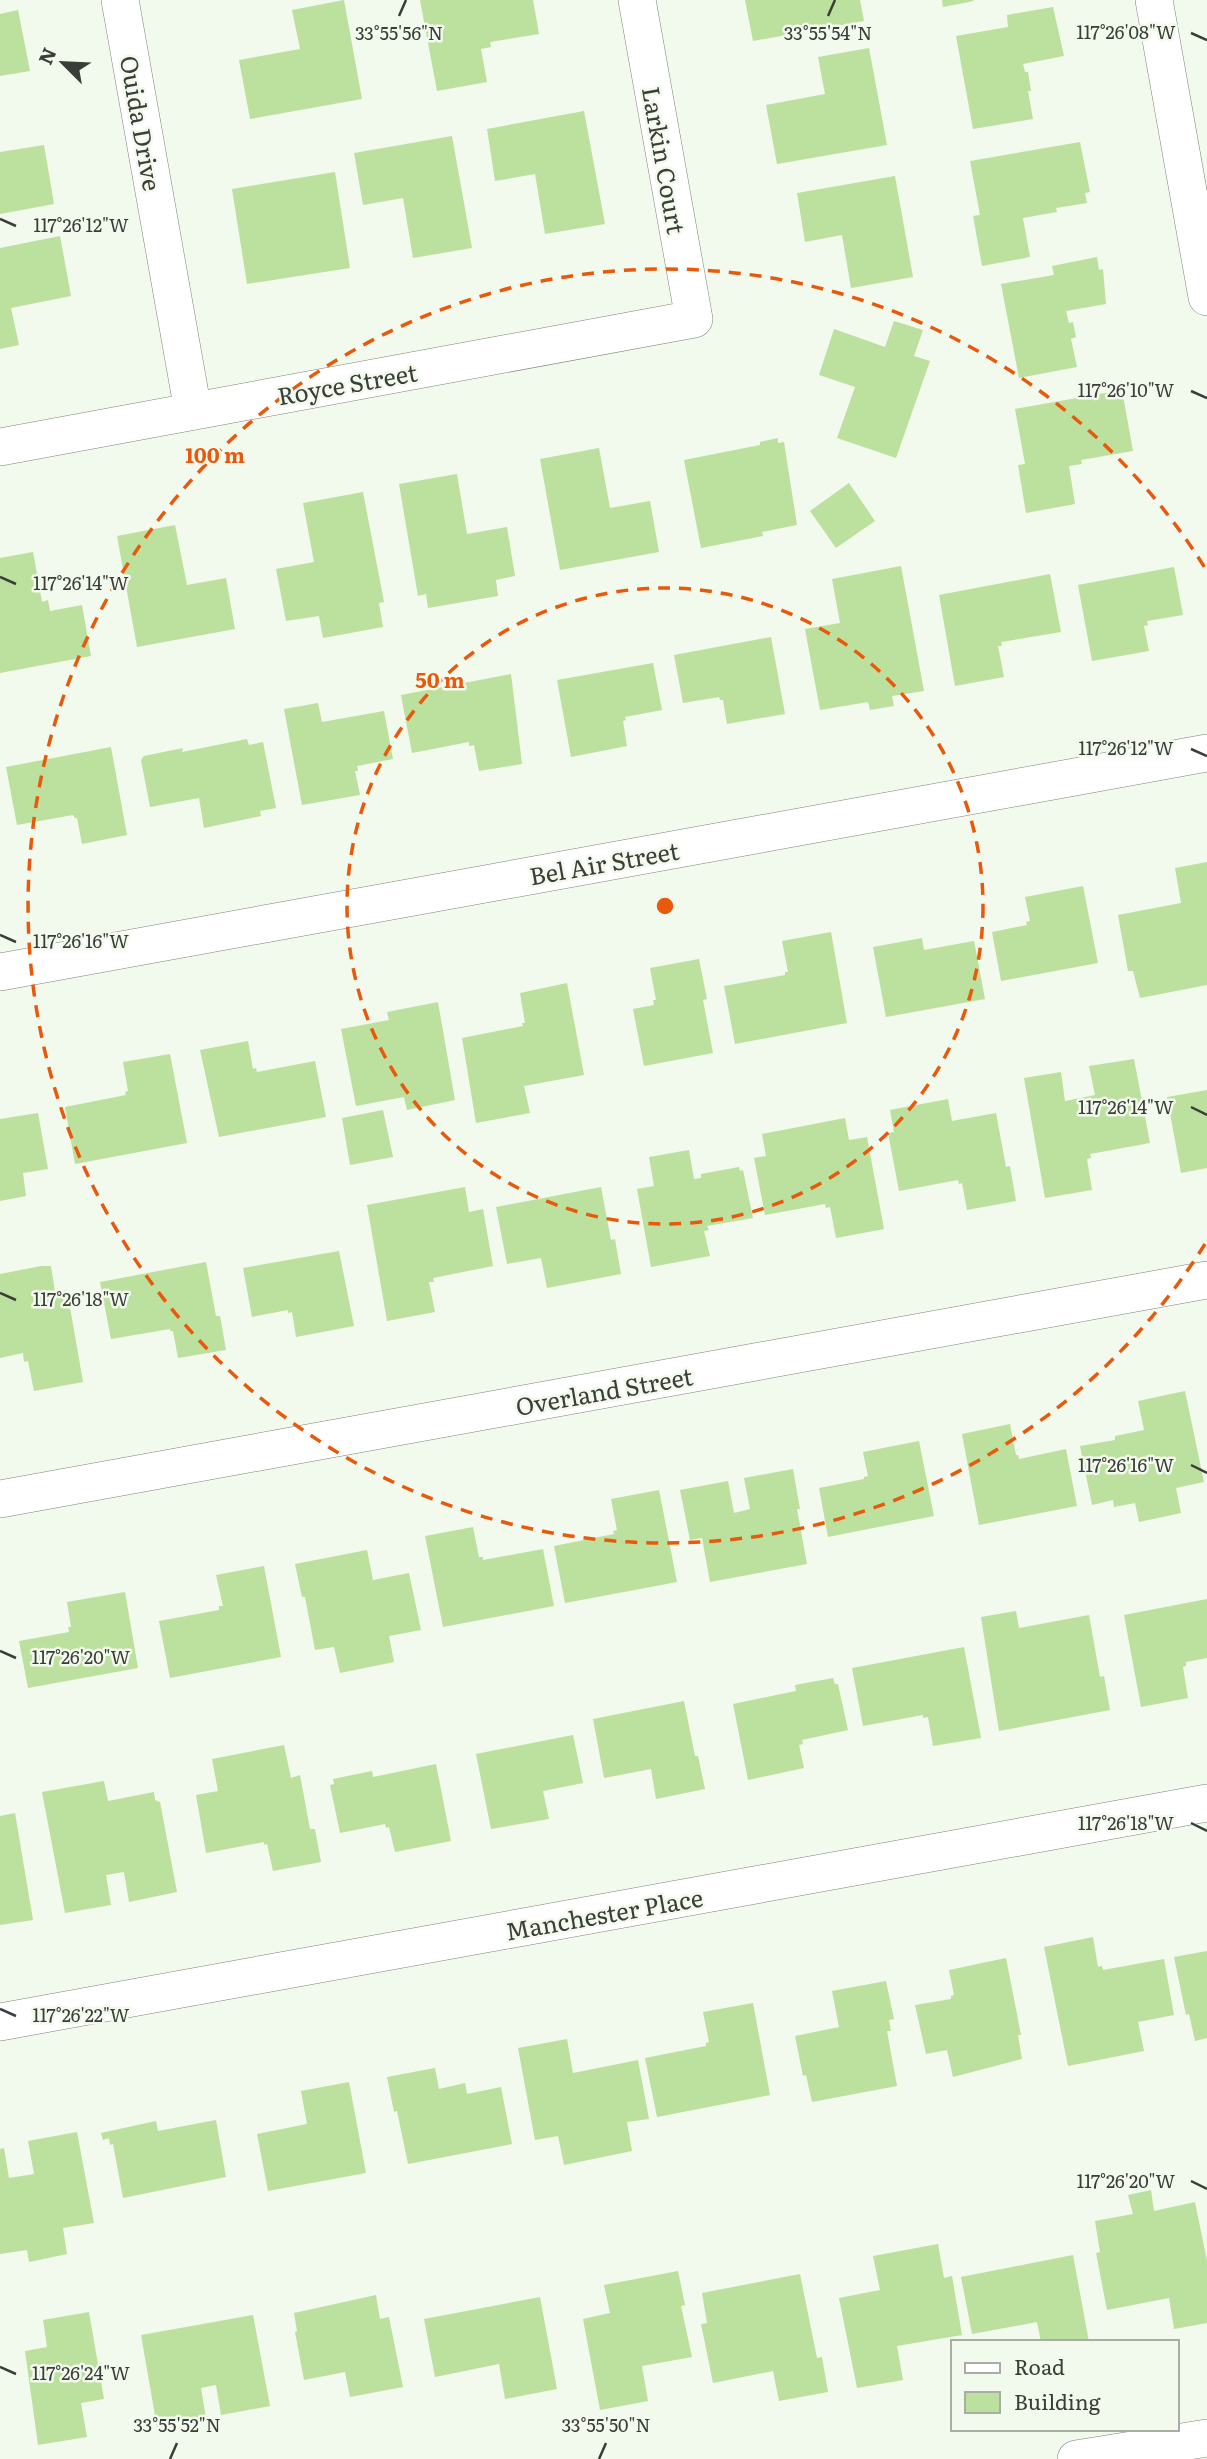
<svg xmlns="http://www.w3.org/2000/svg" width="1207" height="2459" viewBox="0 0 1207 2459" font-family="Literata,serif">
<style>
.building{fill:#bce09d}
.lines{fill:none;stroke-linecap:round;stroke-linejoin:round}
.minor-casing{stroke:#7d8378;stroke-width:38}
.minor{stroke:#fff;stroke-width:37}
.ticks{fill:none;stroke:#3b3d39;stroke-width:2.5}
.ring{fill:none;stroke:#e8590c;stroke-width:3.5;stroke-dasharray:12 9}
.labels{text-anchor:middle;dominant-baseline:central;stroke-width:5;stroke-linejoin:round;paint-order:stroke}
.street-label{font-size:24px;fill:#3b3d39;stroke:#f2f9ed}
.ticks-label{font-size:18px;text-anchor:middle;fill:#3b3d39;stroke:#f2f9ed;stroke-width:5;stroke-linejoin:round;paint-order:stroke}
.centre{fill:#e8590c;stroke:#f2f9ed;stroke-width:3.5}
.ring-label{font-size:21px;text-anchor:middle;font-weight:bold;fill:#e8590c;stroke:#f2f9ed;stroke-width:5;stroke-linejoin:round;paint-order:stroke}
</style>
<rect width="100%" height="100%" fill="#f2f9ed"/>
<!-- building -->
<g class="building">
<path d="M344,0L362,99L250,119L239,60L300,49L292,10Z"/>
<path d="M420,0H533L539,34L490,42L491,47L481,49L487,82L437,91Z"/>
<path d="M745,0H860L864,21L753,41Z"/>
<path d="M942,0H973L974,1L943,7Z"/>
<path d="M1053,7L1064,56L1023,64L1025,72H1028L1031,91H1028L1033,119L973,129L956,36L1008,27L1007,15Z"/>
<path d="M18,10L30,71L0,76V14Z"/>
<path d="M869,48L887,145L777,164L766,105L825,94L818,57Z"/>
<path d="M584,111L605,224L545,234L535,174L495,181L487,129Z"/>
<path d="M452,136L472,248L413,258L403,198L363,205L354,153Z"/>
<path d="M1080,142L1090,192L1085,193L1087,203L1056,208L1057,212L1023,218L1030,257L982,266L973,216L980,215L970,161Z"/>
<path d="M44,145L54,204L0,214V152Z"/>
<path d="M335,172L350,268L247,284L232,189Z"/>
<path d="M895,176L913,277L851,288L842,235L805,242L797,193Z"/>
<path d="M60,236L71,296L11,308L19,345L0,349V248Z"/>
<path d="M1097,257L1099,270L1103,269L1106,304L1066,311L1069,323L1073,322L1076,337L1071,339L1077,367L1019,378L1001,284L1054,275L1052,266Z"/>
<path d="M894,321L923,330L914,356L930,361L896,458L837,438L855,387L819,375L834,329L885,347Z"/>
<path d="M1122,390L1133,451L1081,460L1082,464L1069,466L1075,504L1026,513L1018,465L1025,464L1015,409Z"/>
<path d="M778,438V443L784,442L797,525L762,532L763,536L701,548L684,460L760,445V442Z"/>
<path d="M599,448L610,508L650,501L659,552L560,570L540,459Z"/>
<path d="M457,474L467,534L507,527L515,576L496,580L498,596L428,608L426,594L418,596L399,484Z"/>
<path d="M849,483L875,521L836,548L810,511Z"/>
<path d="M363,492L384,602L379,603L383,627L323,638L319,616L286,621L276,569L314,562L303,503Z"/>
<path d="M175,525L187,585L226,578L235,629L137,647L117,536Z"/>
<path d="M33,552L42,602L48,600L50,611L82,605L91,656L0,673V558Z"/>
<path d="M901,566L924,691L892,696L894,706L870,710L868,702L820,710L805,629L840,623L832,579Z"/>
<path d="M1174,567L1183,615L1147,621L1148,625L1144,626L1149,651L1092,661L1078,585Z"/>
<path d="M1050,574L1061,632L1001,642L1002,646H998L1004,677L955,686L939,595Z"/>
<path d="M771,637L785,714L727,724L723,700H720L719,697L683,703L674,655Z"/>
<path d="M653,663L662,710L625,717L626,720L623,721L627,746L571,757L557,680Z"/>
<path d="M511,674L522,764L479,771L474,745L469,746V742L412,753L401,695Z"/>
<path d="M318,703L322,722L384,711L393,759L357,766L358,771H355L360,795L302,805L284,709Z"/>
<path d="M247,739L249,745L263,742L276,808L260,811L261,816L204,828L199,798L150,807L141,760L144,756L183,748L182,752Z"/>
<path d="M111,747L127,835L82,844L77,818H75L73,815L17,825L6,767Z"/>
<path d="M1207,862V985L1140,998L1133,971H1128L1118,915L1181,903L1175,868Z"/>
<path d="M1083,886L1098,963L1001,981L992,932L1027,925L1026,922L1030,921L1025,897Z"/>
<path d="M831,932L847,1023L735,1044L724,986L785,975V972H788L782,941Z"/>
<path d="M922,938L924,950L974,941L985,999L886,1017L873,947Z"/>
<path d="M699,959L707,999L703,1000L713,1053L644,1066L633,1009L654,1005L653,1000H656L650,968Z"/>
<path d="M567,983L584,1075L524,1086L530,1113L476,1123L462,1038L523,1026L522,1023H525L520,993Z"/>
<path d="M438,1002L455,1100L407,1110L404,1097L356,1106L341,1029L389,1020L387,1012Z"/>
<path d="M248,1041L253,1069L256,1068L257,1072L315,1061L326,1117L219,1137L200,1050Z"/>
<path d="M170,1054L187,1143L75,1164L65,1107L126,1095L125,1092L128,1091L123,1062Z"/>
<path d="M1134,1059L1150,1143L1090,1154L1091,1158L1087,1159L1092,1190L1045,1198L1024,1078L1061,1072L1065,1101L1095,1095L1089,1066Z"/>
<path d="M1207,1090V1168L1181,1173L1167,1097Z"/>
<path d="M948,1099L952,1121L996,1113L1006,1167L1010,1166L1016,1201L967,1210L962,1183L959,1184L958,1180L899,1191L888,1133L894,1132L890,1110Z"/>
<path d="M383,1110L393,1157L350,1165L342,1118Z"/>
<path d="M38,1113L48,1169L23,1173L26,1196L0,1201V1119Z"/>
<path d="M845,1118L849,1140L867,1137L884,1229L836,1238L830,1207L826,1208L825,1204L765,1215L754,1158L766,1156L762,1134Z"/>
<path d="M689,1150L694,1179L701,1178V1174L739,1167L740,1171L743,1170L753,1218L707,1226L709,1230L704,1231L710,1256L651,1267L637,1189L654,1186L649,1157Z"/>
<path d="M465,1187L469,1212L483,1209L493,1266L433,1278L434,1282H429L435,1312L387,1321L367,1205Z"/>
<path d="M601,1187L611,1240L615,1239L621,1274L547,1288L541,1258L507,1264L496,1207Z"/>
<path d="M339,1251L354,1326L296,1337L292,1312L288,1313V1310L252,1317L243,1268Z"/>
<path d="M206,1262L216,1316H220L226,1350L178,1358L173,1331H170V1329L111,1339L100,1282Z"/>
<path d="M41,1266H51L55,1292L67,1290L83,1382L34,1391L28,1361L24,1362L23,1353L0,1358V1274Z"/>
<path d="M1185,1391L1204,1482L1176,1488L1181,1513L1139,1522L1135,1503L1114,1507L1113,1500L1092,1505L1080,1446L1115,1440V1436L1144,1430L1138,1401Z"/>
<path d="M1010,1424L1016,1455H1018L1019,1459L1066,1449L1077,1506L979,1525L962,1434Z"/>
<path d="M919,1441L934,1516L828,1537L819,1488L864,1479V1477L868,1476L863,1452Z"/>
<path d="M793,1469L800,1509H797L807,1564L710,1582L702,1538L690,1540L680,1490L728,1481L734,1513L750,1509L744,1478Z"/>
<path d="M659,1490L677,1582L565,1603L554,1546L614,1534L613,1531L617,1530L611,1499Z"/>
<path d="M473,1527L479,1557H483V1560L543,1549L554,1606L443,1627L425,1536Z"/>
<path d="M367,1550L373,1580L409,1573L421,1630L389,1636L394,1662L340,1673L334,1647L315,1650L305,1597H302L295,1564Z"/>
<path d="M264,1566L281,1657L170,1678L159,1621L219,1610V1606H223L216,1575Z"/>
<path d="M125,1592L138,1668L28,1688L19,1641L69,1632L68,1627H71L67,1602Z"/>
<path d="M1207,1599V1658L1186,1662V1666L1183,1667L1188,1698L1141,1707L1124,1615Z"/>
<path d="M1016,1611L1019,1628L1089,1615L1100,1677L1104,1676L1110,1710L999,1731L981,1617Z"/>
<path d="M964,1647L981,1738L933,1746L928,1717L923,1718V1715L863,1726L852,1668Z"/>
<path d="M833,1678L835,1684H838L848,1730L802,1740L803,1744L799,1745L804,1768L748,1780L733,1704L796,1691L795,1685Z"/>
<path d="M684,1701L695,1756H698L705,1789L656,1799L651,1769L604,1778L593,1719Z"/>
<path d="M573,1735L583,1783L543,1791L549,1819L491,1829L476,1754Z"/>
<path d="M284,1745L291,1778L300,1775L310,1829H315L321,1862L273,1871L267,1844L264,1845V1842L206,1853L196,1795L218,1791L212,1759Z"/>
<path d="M436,1764L451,1841L395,1852L389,1827L386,1828L385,1824L340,1833L330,1785L334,1784L333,1779L372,1771L373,1777Z"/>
<path d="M104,1781L108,1801L154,1792L155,1800L160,1802L177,1892L129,1902L124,1872L106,1875L111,1905L65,1913L42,1792Z"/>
<path d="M15,1813L33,1920L0,1925V1816Z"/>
<path d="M1093,1937L1098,1967L1102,1966L1103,1970L1164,1959L1174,2015L1138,2022L1144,2051L1068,2066L1044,1947Z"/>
<path d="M1207,1951V2038L1195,2041L1189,2014L1186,2015L1174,1957Z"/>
<path d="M1006,1958L1021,2035H1018L1022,2059L953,2077L947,2050L926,2054L915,2005L951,1999V1996L954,1995L949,1970Z"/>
<path d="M886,1981L894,2019L889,2020L891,2031H887L897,2086L812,2102L806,2075L803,2076L795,2036L839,2027L832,1991Z"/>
<path d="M753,2003L770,2095L657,2117L645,2058L706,2046V2043L709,2042L703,2012Z"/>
<path d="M567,2039L573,2073L638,2060L649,2119L627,2122L632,2151L564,2165L558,2136L535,2140L518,2048Z"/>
<path d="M435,2068L439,2089L465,2083L467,2094L501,2087L512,2144L408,2164L397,2111L394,2112L387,2077Z"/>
<path d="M349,2082L366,2173L268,2191L257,2134L307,2124L301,2091Z"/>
<path d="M216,2120L226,2177L123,2198L113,2144L110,2145L109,2138L103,2140L101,2133L156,2121L158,2131Z"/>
<path d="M77,2132L94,2223L63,2228L67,2254L29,2262L27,2250L0,2254V2149L4,2148L9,2178L34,2174L28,2141Z"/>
<path d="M1151,2190L1154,2211L1195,2202L1207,2261V2323L1174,2329L1169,2298L1107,2310L1096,2253L1100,2252L1095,2221L1133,2214L1128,2195Z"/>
<path d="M938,2244L944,2278L952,2276L962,2335L897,2346L903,2380L857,2388L839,2298L880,2290L873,2256Z"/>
<path d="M1073,2255L1089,2342H1041L1037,2322L972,2334L961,2277Z"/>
<path d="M678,2271L685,2305L681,2306L692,2357L642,2366L648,2401L600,2410L583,2319L610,2313L604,2285Z"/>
<path d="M800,2274L817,2358L822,2357L828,2392L779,2401L773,2371L713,2383L701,2324L707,2323L702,2293Z"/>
<path d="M376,2295L380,2319L389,2317L403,2387L350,2397L345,2372L304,2380L295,2332L297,2331L294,2313Z"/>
<path d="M540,2297L557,2389L505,2399L499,2364L435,2377L424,2319Z"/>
<path d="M89,2312L104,2399L81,2403L87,2437L38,2445L25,2351L47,2347L43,2320Z"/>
<path d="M253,2315L270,2406L221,2415L216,2385L201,2388L206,2418L157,2427L141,2335Z"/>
</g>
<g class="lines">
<!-- minor casing -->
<g class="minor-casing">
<g id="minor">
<path d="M120,0L193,411"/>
<path d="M1154,0L1207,297"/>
<path d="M0,447L694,319L637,0"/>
<path d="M0,972L1207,753"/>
<path d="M0,1499L1207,1280"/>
<path d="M0,2022L1207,1803"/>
<path d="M1076,2459L1207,2438"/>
</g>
</g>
<!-- minor -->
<use href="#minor" class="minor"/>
</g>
<!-- ticks -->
<path class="ticks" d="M399,16L406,0M828,16L835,0M1191,33L1207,40M0,219L16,226M1191,391L1207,398M0,577L16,584M1191,749L1207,756M0,935L16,942M1191,1107L1207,1115M0,1293L16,1300M1191,1465L1207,1473M0,1651L16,1658M1191,1823L1207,1831M0,2009L16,2016M1191,2181L1207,2189M0,2367L16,2374M170,2459L177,2443M599,2459L606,2443"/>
<!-- distance rings -->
<g class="ring">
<circle cx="665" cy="906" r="318"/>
<path d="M1205 1244A637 637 0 1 1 1205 568"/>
</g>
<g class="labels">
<!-- street labels -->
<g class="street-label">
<text transform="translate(142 123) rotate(80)">Ouida Drive</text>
<text transform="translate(665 160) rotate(80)">Larkin Court</text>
<text transform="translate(347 383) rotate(-10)">Royce Street</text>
<text transform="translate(604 862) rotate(-10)">Bel Air Street</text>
<text transform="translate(604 1390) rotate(-10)">Overland Street</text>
<text transform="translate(604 1913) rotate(-10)">Manchester Place</text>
</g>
</g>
<g class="ticks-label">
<text x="1126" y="39">117°26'08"W</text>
<text x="399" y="40">33°55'56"N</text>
<text x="828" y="40">33°55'54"N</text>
<text x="81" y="232">117°26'12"W</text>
<text x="1126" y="397">117°26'10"W</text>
<text x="81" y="590">117°26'14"W</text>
<text x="1126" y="755">117°26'12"W</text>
<text x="81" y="948">117°26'16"W</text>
<text x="1126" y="1114">117°26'14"W</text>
<text x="81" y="1306">117°26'18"W</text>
<text x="1126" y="1472">117°26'16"W</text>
<text x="81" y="1664">117°26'20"W</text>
<text x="1126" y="1830">117°26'18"W</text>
<text x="81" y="2022">117°26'22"W</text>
<text x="1126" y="2188">117°26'20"W</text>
<text x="81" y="2380">117°26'24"W</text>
<text x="177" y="2432">33°55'52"N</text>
<text x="606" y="2432">33°55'50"N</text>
</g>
<circle cx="665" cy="906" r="10" class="centre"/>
<g class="ring-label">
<text x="215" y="463">100 m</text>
<text x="440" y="688">50 m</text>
</g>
<!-- legend -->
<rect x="951" y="2340" width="228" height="91" fill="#f2f9ed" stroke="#a9aea5" stroke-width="2"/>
<rect x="965" y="2363" width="35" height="10" fill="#ffffff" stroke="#a9aea5" stroke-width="2"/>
<text x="1014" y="2375" font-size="21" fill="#3b3d39">Road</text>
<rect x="965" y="2392" width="35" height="21" fill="#bce09d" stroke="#a9aea5" stroke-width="2"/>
<text x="1014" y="2410" font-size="21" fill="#3b3d39">Building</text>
<!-- north arrow -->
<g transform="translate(63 63) rotate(294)" stroke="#f2f9ed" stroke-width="5" paint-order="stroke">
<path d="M0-5L12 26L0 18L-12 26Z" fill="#3b3d39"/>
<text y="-10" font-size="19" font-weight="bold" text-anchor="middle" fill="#3b3d39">N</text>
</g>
</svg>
